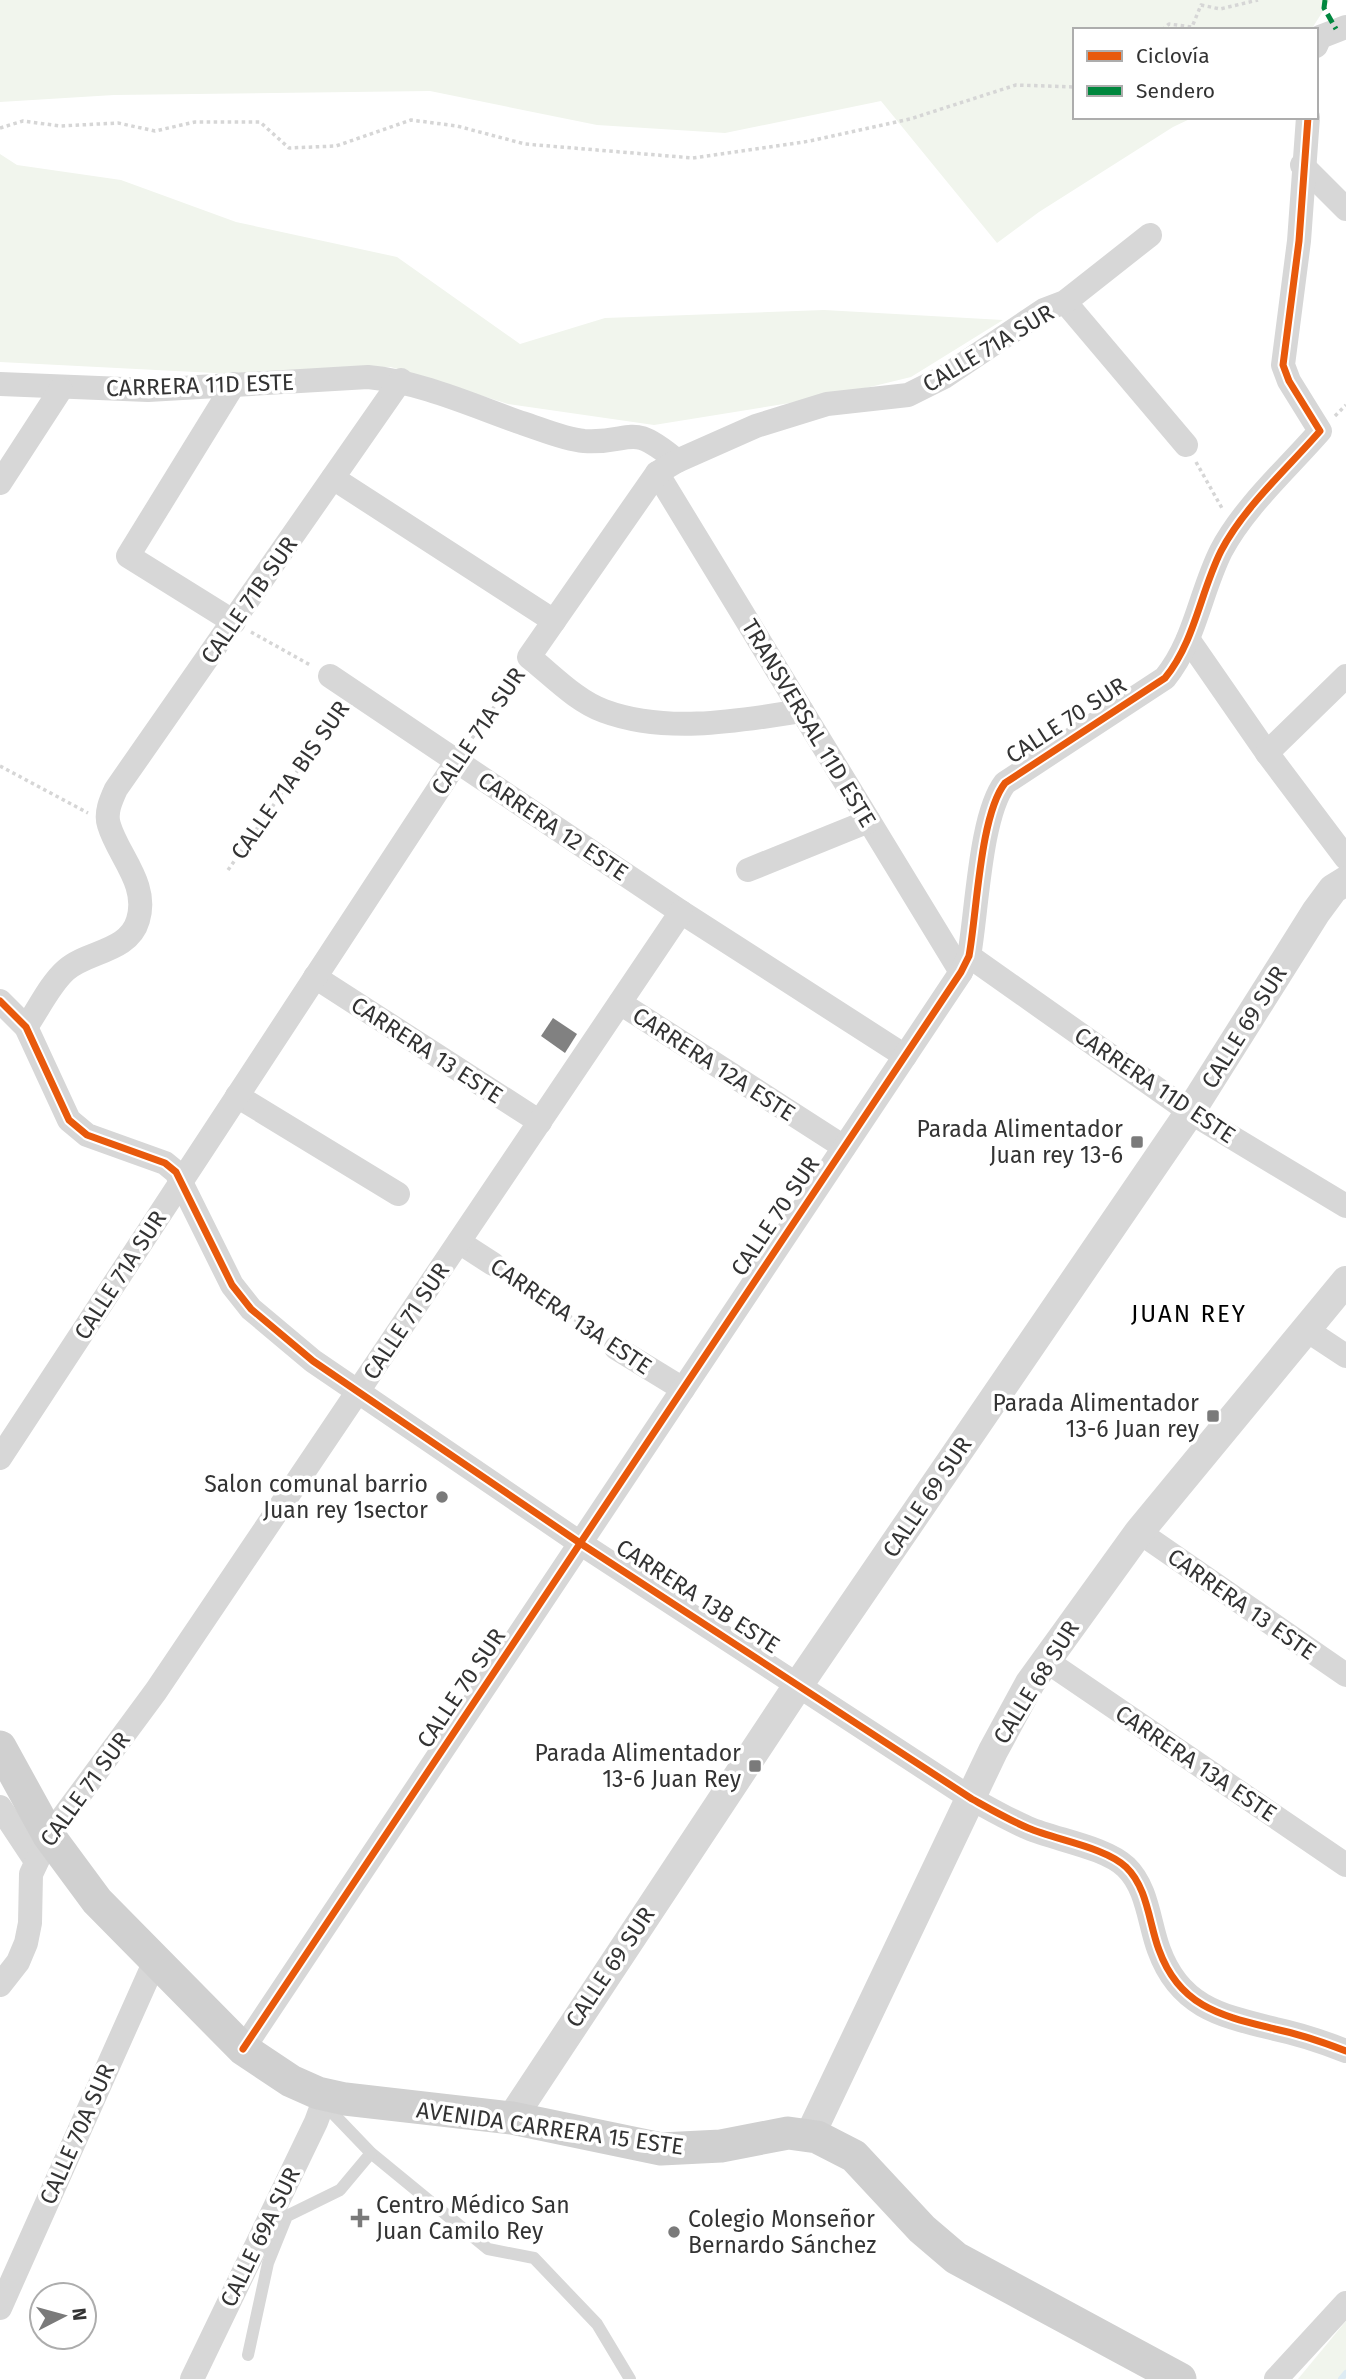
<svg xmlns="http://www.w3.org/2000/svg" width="1346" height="2379" viewBox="0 0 1346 2379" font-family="'Fira Sans',sans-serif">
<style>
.green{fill:#f1f5ed}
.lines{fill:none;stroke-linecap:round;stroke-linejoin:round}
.stream{stroke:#ddebf3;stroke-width:6}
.building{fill:#818181}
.path{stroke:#d6d6d6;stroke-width:3.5;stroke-dasharray:3.5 3.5;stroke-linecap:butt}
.service{stroke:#d7d7d7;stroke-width:12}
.minor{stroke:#d7d7d7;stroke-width:24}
.tertiary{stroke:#d7d7d7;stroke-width:30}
.secondary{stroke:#d0d0d0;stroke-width:33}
.quiet{stroke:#00873e;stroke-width:5;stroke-dasharray:10 5;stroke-linecap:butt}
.cycleway-casing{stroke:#fff;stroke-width:11}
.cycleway{stroke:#e8590c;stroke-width:7}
.poi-dot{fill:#7a7a7a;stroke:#fff;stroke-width:2.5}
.labels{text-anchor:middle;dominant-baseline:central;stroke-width:7;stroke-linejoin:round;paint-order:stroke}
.street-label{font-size:23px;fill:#333;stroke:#fff}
.poi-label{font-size:23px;fill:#333;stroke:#fff;text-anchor:end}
.neighbourhood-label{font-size:24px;letter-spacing:2px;fill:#000;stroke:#fff}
</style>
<rect width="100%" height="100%" fill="#fff"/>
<!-- green -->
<g class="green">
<path d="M0,0H1330L1311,30H1075V117H1194L1173,127L1039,212L997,243L881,101L725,133L597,125L430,91L114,95L0,102Z"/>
<path d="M0,154L17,165L121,180L236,222L397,257L520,344L605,318L824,310L1003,320L911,377L833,396L654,425L508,404L391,367L234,374L0,362Z"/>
<path d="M1346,2321V2379H1298Z"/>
</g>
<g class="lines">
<!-- stream -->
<path class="stream" d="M1341,2379L1346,2373"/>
</g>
<!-- building -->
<path class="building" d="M553,1018L577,1034L565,1053L541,1036Z"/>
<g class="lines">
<!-- path -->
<g class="path">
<path d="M1162,30L1169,24L1192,27L1201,5L1220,9L1258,0"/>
<path d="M0,128L23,121L60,126L118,123L155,131L195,122H260L289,148L336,146L411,120L457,126L525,144L693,158L810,141L910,119L1016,85L1075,87"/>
<path d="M1335,416L1346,405"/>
<path d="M1196,462L1223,510"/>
<path d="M251,632L312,666"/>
<path d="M468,744L518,673"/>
<path d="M0,766L88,813"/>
<path d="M228,870L340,710"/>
<path d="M511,1276L600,1337"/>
</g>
<!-- service -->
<g class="service">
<path d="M323,2103L371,2153L488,2249L534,2258L597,2324L630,2379"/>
<path d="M248,2355L268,2263L287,2216L340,2190L371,2153"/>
</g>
<!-- minor -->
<g class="minor">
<path d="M1316,46L1320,37L1346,27"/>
<path d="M1302,165L1346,209"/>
<path d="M1065,302L1186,445"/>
<path d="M0,384L148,390L368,377C421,382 471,405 522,423C541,429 563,439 584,441C635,444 628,420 677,461"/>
<path d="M234,384L128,556L234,622"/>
<path d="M657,473L961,972"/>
<path d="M333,478L554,621"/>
<path d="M0,483L61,389"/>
<path d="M1188,639L1267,753L1346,858"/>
<path d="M330,676L681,912L905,1056"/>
<path d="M802,711C738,721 666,734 604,711C576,701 552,675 529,657L657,473L677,461L756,426L827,404L908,395L944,377L1044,310L1065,302L1150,235"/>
<path d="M1267,753L1346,676"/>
<path d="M748,870L869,821"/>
<path d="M969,956L1190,1112L1346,1206"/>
<path d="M315,977L540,1122"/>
<path d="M0,1001L26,1027L69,1120L87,1135L165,1163L176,1172L232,1285L251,1309L313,1361L580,1543L972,1799C990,1809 1009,1820 1028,1828C1056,1840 1105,1847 1126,1867C1148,1888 1149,1924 1159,1950C1180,2008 1223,2016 1275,2029C1299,2034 1323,2042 1346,2051"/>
<path d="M620,1003L844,1147"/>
<path d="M26,1027C38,1010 50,984 66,970C87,951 129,952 138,920C149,884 118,856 109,825C105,813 111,800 116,789L401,380"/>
<path d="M237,1096L398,1194"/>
<path d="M459,1242L493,1264"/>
<path d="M1305,1329L1346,1356"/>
<path d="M616,1348L683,1389"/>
<path d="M0,1458L457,761"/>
<path d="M1139,1532L1346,1675"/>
<path d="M1045,1660L1346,1865"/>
<path d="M0,1807L35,1860"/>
<path d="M0,1985L18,1962L26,1943L30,1923L31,1874L49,1836L156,1691L681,912"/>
<path d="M243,2049L961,972L969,956C977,912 980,815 1005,783L1165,678C1195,641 1200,593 1221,551C1244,507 1287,469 1320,431L1289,381L1283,365L1299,241L1308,117"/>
<path d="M0,2308L155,1961"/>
<path d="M192,2379L316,2122L326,2095"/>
<path d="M1276,2379L1346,2303"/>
</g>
<!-- tertiary -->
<g class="tertiary">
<path d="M512,2118L799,1684L1190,1112L1316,912L1333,889L1346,881"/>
<path d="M810,2135L993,1751L1030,1683L1139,1532L1346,1281"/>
</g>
<!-- secondary -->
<path class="secondary" d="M0,1747L49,1836L97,1901L243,2049L291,2081L318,2093L345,2099L512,2118L661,2149L721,2146L788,2133L817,2137L854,2156L922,2229L956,2258L1180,2379"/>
<!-- quiet -->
<path class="quiet" d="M1325,0L1324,8L1336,29"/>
<!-- cycleway casing -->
<g class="cycleway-casing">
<g id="cycleway">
<path d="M0,1001L26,1027L69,1120L87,1135L165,1163L176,1172L232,1285L251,1309L313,1361L580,1543L972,1799C990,1809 1009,1820 1028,1828C1056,1840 1105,1847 1126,1867C1148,1888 1149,1924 1159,1950C1180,2008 1223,2016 1275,2029C1299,2034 1323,2042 1346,2051"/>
<path d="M243,2049L961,972L969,956C977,912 980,815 1005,783L1165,678C1195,641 1200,593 1221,551C1244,507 1287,469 1320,431L1289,381L1283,365L1299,241L1308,117"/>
</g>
</g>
<!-- cycleway -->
<use href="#cycleway" class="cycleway"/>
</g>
<!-- markers -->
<g class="poi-dot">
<rect x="1130" y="1135" width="14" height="14" rx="3.5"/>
<rect x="1206" y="1409" width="14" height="14" rx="3.5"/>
<circle cx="442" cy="1497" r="7"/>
<rect x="748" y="1759" width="14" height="14" rx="3.5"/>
<path d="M356.5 2207.5h7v7h7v7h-7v7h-7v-7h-7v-7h7z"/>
<circle cx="674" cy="2232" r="7"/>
</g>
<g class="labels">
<!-- street labels -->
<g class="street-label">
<text transform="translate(988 348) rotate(-31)">CALLE 71A SUR</text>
<text transform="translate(200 385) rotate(-2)">CARRERA 11D ESTE</text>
<text transform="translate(249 600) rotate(-55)">CALLE 71B SUR</text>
<text transform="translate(1066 720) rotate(-33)">CALLE 70 SUR</text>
<text transform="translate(809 723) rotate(59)">TRANSVERSAL 11D ESTE</text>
<text transform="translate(478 731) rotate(-56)">CALLE 71A SUR</text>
<text transform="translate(290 780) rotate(-55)">CALLE 71A BIS SUR</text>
<text transform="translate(553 826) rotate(34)">CARRERA 12 ESTE</text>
<text transform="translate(1244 1027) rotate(-58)">CALLE 69 SUR</text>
<text transform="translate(427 1050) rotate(33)">CARRERA 13 ESTE</text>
<text transform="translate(714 1064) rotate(33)">CARRERA 12A ESTE</text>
<text transform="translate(1155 1085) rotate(34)">CARRERA 11D ESTE</text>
<text transform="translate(775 1216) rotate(-56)">CALLE 70 SUR</text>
<text transform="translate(120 1275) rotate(-57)">CALLE 71A SUR</text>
<text transform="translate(571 1316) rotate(34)">CARRERA 13A ESTE</text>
<text transform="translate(406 1321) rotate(-56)">CALLE 71 SUR</text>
<text transform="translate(927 1497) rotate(-56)">CALLE 69 SUR</text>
<text transform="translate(698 1596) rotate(33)">CARRERA 13B ESTE</text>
<text transform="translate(1242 1604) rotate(35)">CARRERA 13 ESTE</text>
<text transform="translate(1036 1682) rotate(-58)">CALLE 68 SUR</text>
<text transform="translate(461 1688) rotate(-56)">CALLE 70 SUR</text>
<text transform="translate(1196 1763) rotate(34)">CARRERA 13A ESTE</text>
<text transform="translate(85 1789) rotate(-54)">CALLE 71 SUR</text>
<text transform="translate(610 1967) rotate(-56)">CALLE 69 SUR</text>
<text transform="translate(550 2128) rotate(8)">AVENIDA CARRERA 15 ESTE</text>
<text transform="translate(77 2134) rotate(-66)">CALLE 70A SUR</text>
<text transform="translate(260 2237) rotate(-64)">CALLE 69A SUR</text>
</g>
<!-- poi labels -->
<g class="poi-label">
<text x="1123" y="1129">Parada Alimentador<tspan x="1123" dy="26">Juan rey 13-6</tspan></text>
<text x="1199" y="1403">Parada Alimentador<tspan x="1199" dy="26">13-6 Juan rey</tspan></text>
<text x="428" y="1484">Salon comunal barrio<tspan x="428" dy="26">Juan rey 1sector</tspan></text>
<text x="741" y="1753">Parada Alimentador<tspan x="741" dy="26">13-6 Juan Rey</tspan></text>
<text x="376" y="2205" text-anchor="start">Centro Médico San<tspan x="376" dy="26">Juan Camilo Rey</tspan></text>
<text x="688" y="2219" text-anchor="start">Colegio Monseñor<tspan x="688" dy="26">Bernardo Sánchez</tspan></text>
</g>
<!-- neighbourhood labels -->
<g class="neighbourhood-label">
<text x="1189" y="1314">JUAN REY</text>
</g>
</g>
<!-- legend -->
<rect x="1073" y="28" width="245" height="91" fill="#ffffff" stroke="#adadad" stroke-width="2"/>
<rect x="1087" y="51" width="35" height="10" fill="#e8590c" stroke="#adadad" stroke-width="2"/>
<text x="1136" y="63" font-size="21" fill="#333333">Ciclovía</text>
<rect x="1087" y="86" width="35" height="10" fill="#00873e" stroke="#adadad" stroke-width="2"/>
<text x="1136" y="98" font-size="21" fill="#333333">Sendero</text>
<!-- north arrow -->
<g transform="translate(63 2316) rotate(84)"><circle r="33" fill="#ffffff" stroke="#adadad" stroke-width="2"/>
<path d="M0-5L12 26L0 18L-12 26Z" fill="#7a7a7a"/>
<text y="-10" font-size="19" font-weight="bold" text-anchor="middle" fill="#333333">N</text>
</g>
</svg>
